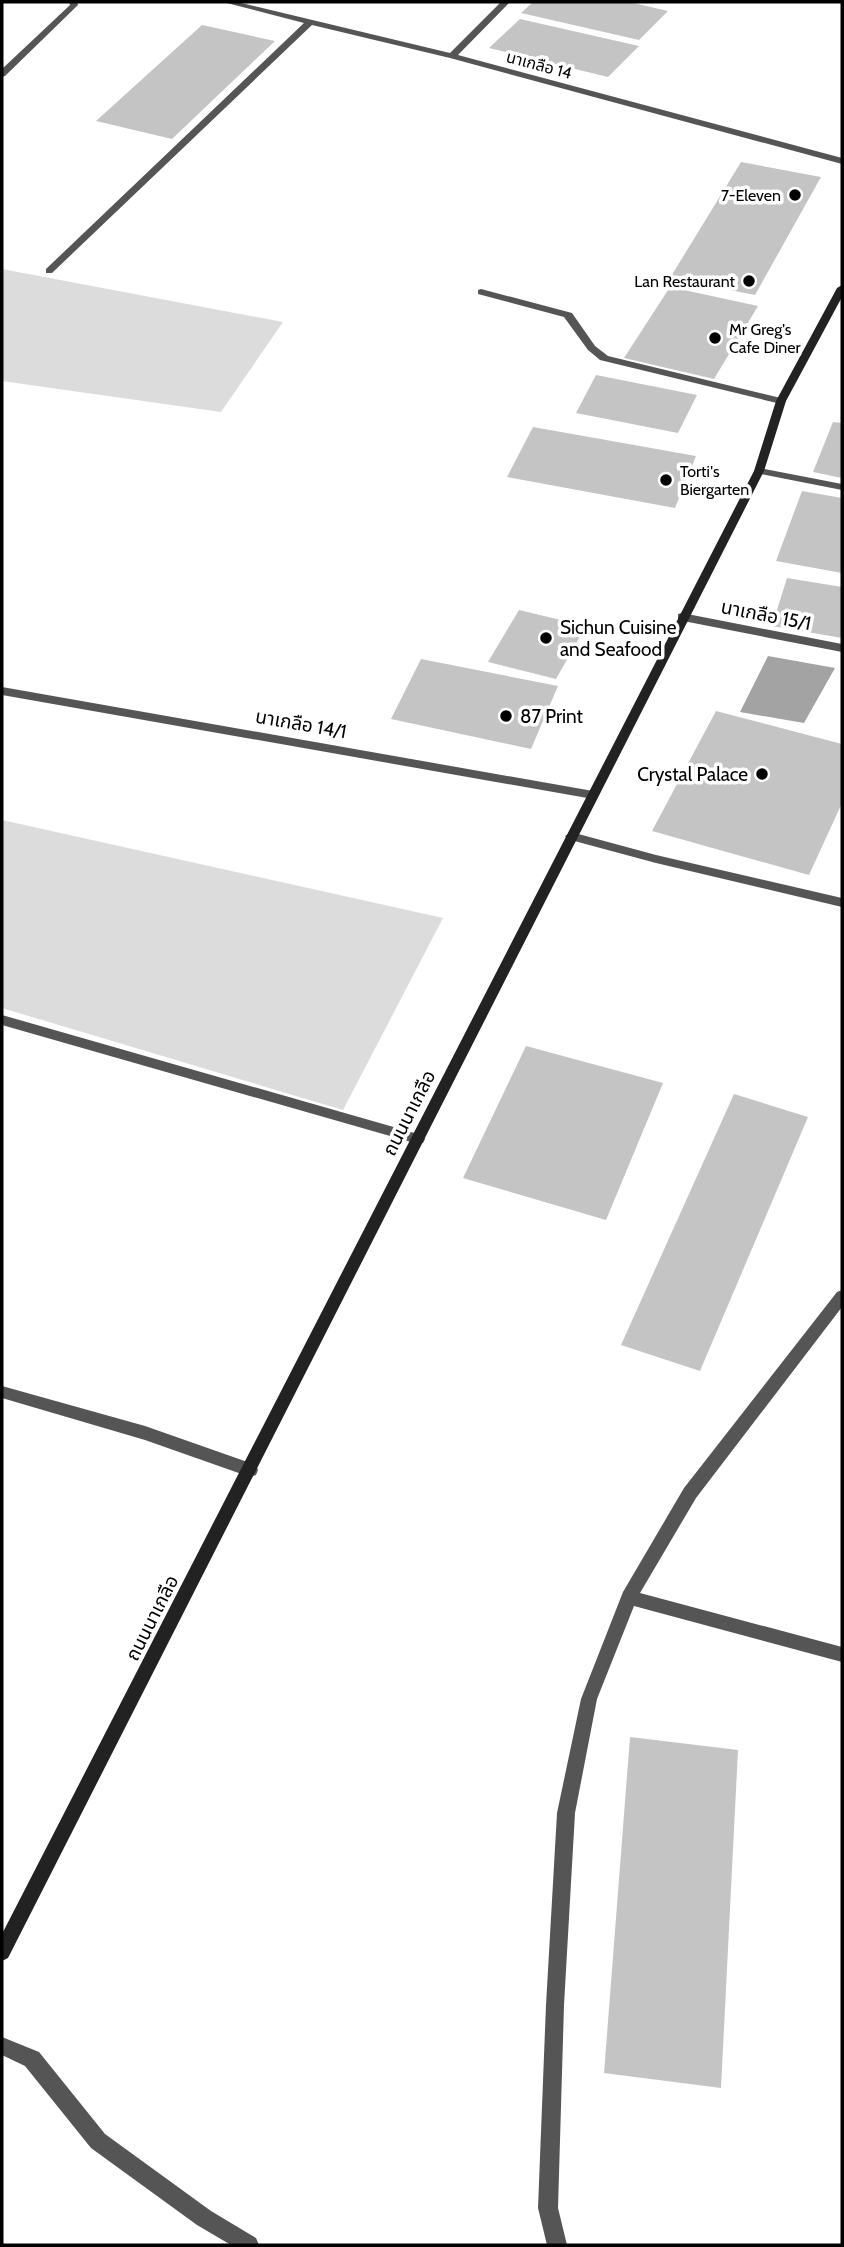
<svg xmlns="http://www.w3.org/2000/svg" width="844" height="2247" viewBox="0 0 844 2247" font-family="Cabin,'Noto Sans Thai',sans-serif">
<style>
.green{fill:#dcdcdc}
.water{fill:#a3a3a3}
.building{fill:#c4c4c4}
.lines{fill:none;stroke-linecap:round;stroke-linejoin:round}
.lane{fill:#555;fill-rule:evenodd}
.street{fill:#555;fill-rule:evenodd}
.secondary{fill:#222;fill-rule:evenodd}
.poi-dot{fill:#000;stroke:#fff;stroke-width:2.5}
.labels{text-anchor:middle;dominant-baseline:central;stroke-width:7;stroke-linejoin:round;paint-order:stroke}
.far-street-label{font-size:16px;fill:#000;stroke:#fff}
.far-poi-label{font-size:16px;fill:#000;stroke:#fff;text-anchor:end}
.street-label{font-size:19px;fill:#000;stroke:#fff}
.poi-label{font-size:19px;fill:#000;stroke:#fff;text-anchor:start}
</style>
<rect width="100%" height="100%" fill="#fff"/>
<!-- green -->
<g class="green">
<path d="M2,269L283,322L221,412L2,381Z"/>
<path d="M2,820L443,918L343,1110L2,1008Z"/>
</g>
<!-- water -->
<path class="water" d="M768,656L835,668L804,723L740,712Z"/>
<!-- building -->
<g class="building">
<path d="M533,2H629L668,11L639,40L521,13Z"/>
<path d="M520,19L639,46L608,77L489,48Z"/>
<path d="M202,25L275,41L172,139L96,121Z"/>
<path d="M741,162L821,177L755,295L670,278Z"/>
<path d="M670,287L758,306L714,379L624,358Z"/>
<path d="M596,375L697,395L678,433L576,413Z"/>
<path d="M833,422L842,423V478L813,472Z"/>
<path d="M533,427L696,456L675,508L507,477Z"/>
<path d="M802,491L842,498V573L776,561Z"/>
<path d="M787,578L842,587V638L772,626Z"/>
<path d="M519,610L586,626L556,679L488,662Z"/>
<path d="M421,659L558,686L531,749L391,719Z"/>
<path d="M716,711L842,744V803L809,875L652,831Z"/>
<path d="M526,1046L663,1083L606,1220L463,1178Z"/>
<path d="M734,1094L808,1117L700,1371L621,1345Z"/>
<path d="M630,1737L738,1750L721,2088L604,2073Z"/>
</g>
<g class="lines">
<!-- lane -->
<g class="lane">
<path d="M759,468L842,484V490L755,473L754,471Z"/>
<path d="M571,832L656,855L842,898V907L656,863L567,839L565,836Z"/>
<path d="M2,1386L145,1426L256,1465L258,1470L256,1475L250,1477L145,1440L2,1398Z"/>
<path d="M2,2037L39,2052L105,2134L211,2211L256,2238L259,2245H231L197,2225L91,2148L25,2066L2,2055Z"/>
</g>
<!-- street -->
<g class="street">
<path d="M69,2H77L78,5L5,76L2,77V69L70,5Z"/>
<path d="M223,2H237L450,53L501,2H510L458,55L842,158V164L450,58L312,25L52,273H46V269L304,23Z"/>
<path d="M481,289L572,313L595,346L608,356L785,399L786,401L781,404L600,360L588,350L564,317L478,294V290Z"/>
<path d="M682,613L842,644V652L678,620V614Z"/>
<path d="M2,687L593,791L599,795L593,799L2,695Z"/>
<path d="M2,1015L418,1134L423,1135L425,1139L423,1143L418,1144L2,1025Z"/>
<path d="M842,1290V1307L696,1498L640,1593L842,1647V1662L634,1606L597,1699L575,1813L564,2005L558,2208L567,2245H547L538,2208L546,2005L557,1813L581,1699L623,1592L684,1488L837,1292Z"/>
</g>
<!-- secondary -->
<path class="secondary" d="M842,285V297L786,401L764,471L8,1958L2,1961V1934L754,471L776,401L837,288Z"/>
</g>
<!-- markers -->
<g class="poi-dot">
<circle cx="795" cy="195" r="7"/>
<circle cx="749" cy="281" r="7"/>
<circle cx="715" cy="338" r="7"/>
<circle cx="666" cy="480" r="7"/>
<circle cx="546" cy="638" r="7"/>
<circle cx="506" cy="716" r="7"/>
<circle cx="762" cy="774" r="7"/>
</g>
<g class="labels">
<!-- far-street labels -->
<g class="far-street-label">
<text transform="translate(539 65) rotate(15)">นาเกลือ 14</text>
</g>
<!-- far-poi labels -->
<g class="far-poi-label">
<text x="781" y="195">7-Eleven</text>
<text x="735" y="281">Lan Restaurant</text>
<text x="729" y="329" text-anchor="start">Mr Greg's<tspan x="729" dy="18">Cafe Diner</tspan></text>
<text x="680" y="471" text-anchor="start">Torti's<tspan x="680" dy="18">Biergarten</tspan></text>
</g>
<!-- street labels -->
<g class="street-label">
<text transform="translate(766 615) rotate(11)">นาเกลือ 15/1</text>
<text transform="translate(301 724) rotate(10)">นาเกลือ 14/1</text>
<text transform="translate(409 1113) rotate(-63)">ถนนนาเกลือ</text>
<text transform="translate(152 1618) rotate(-63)">ถนนนาเกลือ</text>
</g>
<!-- poi labels -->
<g class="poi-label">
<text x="560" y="627">Sichun Cuisine<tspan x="560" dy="22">and Seafood</tspan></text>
<text x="520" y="716">87 Print</text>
<text x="748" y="774" text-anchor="end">Crystal Palace</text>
</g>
</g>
<!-- border -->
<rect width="844" height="2247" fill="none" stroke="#000000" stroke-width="7"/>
</svg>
